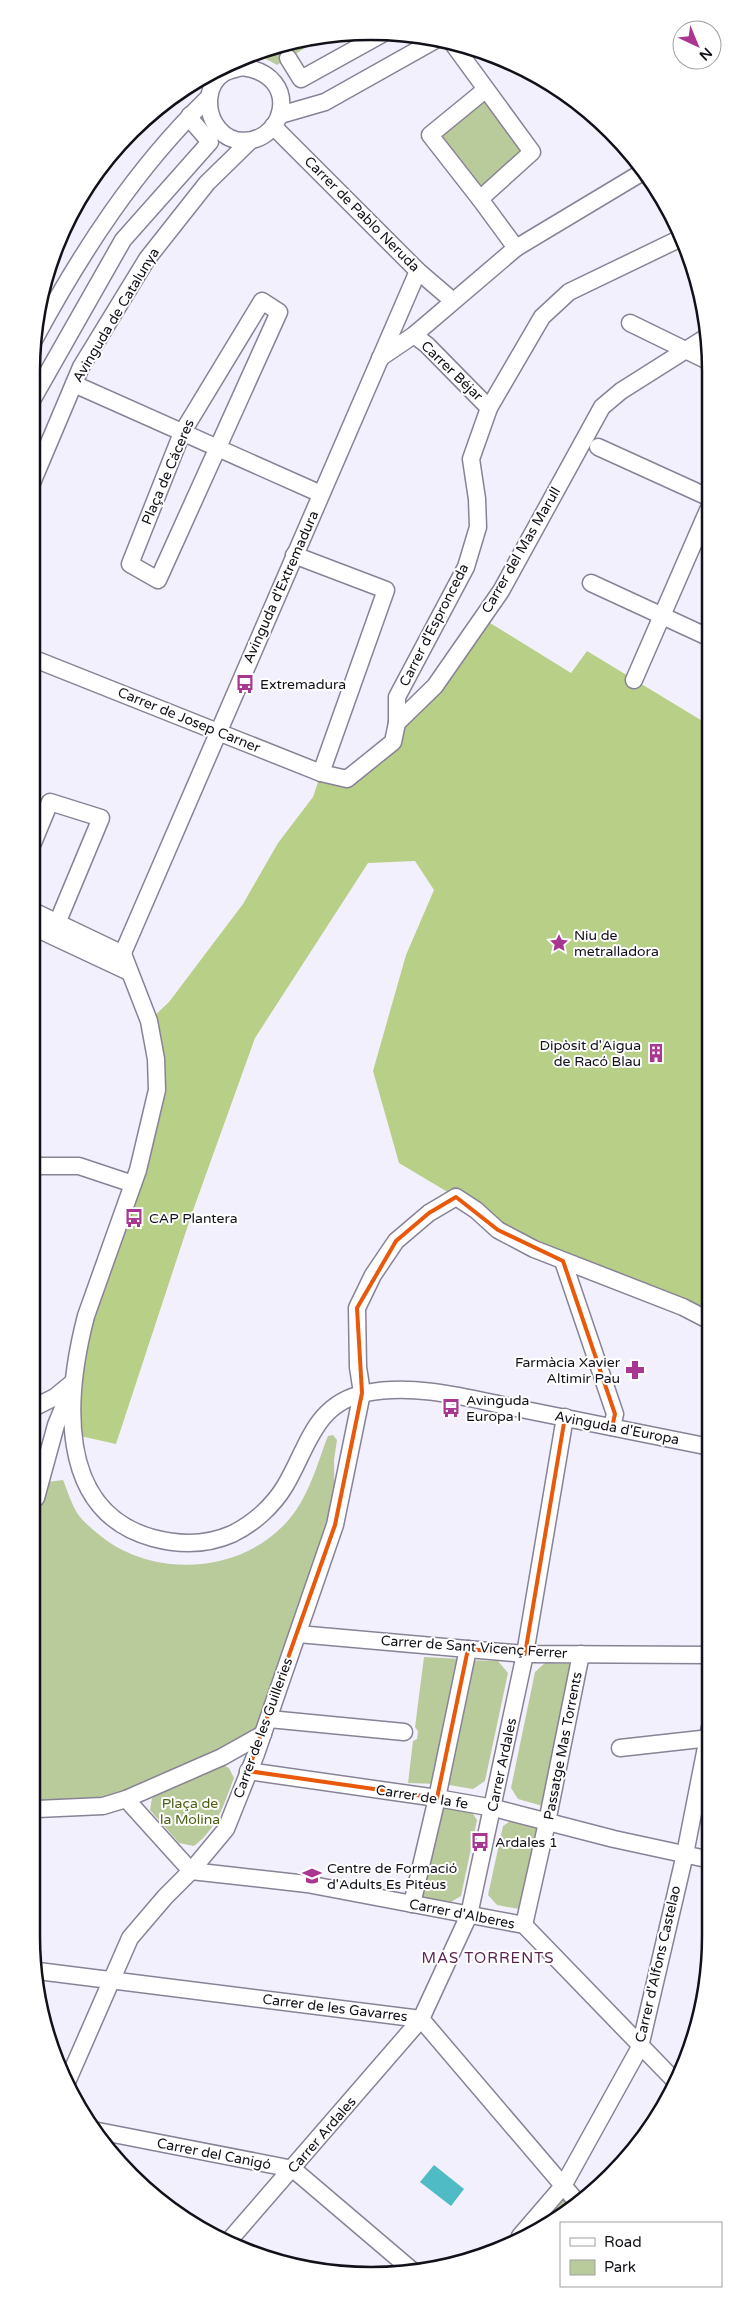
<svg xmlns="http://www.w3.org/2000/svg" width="742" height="2307" viewBox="0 0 742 2307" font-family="'Varela Round',sans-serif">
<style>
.green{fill:#bacb9b}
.forest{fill:#b7cf86}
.water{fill:#4ebbc5}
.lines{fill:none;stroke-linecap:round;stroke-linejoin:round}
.minor-casing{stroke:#888296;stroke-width:19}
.minor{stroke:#fff;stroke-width:16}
.marked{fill:none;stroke:#e8590c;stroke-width:4;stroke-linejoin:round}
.labels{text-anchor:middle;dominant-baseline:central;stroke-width:4;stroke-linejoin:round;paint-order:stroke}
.street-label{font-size:14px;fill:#121018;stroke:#fff}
.poi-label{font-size:14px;fill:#121018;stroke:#fff;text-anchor:start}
.park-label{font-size:14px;fill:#4c6011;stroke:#fff}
.neighbourhood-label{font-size:15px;letter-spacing:1px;fill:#5a234e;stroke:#fff}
.rim{fill:none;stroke:#121018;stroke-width:2.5}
</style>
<rect width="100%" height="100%" fill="#f3f0fd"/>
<!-- green -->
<g class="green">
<path d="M325,36L277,65L255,53L305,38Z"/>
<path d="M485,90L532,152L480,199L430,135Z"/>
<path d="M333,1435L337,1440L334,1460L335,1525L262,1733L126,1799L37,1809L36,1498L40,1483L63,1480C67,1490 71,1502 76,1511C81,1520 90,1527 97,1533C149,1578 236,1575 284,1525C307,1501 315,1471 326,1441L328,1436Z"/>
<path d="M424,1657L463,1659L437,1784L408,1783L413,1741L417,1739L418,1731L415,1727Z"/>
<path d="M469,1660L498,1661L508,1673L485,1781L473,1789L443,1784Z"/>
<path d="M545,1663L579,1664L546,1807L518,1799L511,1788L535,1672Z"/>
<path d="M223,1765L229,1768L234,1778C224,1804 217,1829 194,1846L179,1843L150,1810L152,1798L212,1767Z"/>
<path d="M440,1804L469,1808L477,1820L461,1896L449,1903L419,1898Z"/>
<path d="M515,1818L542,1826L524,1910L497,1905L488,1895L503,1826Z"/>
<path d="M562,2193L574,2207L560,2218L534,2230Z"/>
</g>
<!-- forest -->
<path class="forest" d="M482,618L571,673L587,651L709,725L710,1321L563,1261L399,1163L373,1071L406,955L434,890L415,861L368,863L255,1038L191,1216L116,1444L71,1434L93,1298L157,1090L149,1021L169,1002L243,904L278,843L313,797L321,773L347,779L393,742Z"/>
<!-- water -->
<path class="water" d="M434,2165L464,2189L451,2206L420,2182Z"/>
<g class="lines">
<!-- minor casing -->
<g class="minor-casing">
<g id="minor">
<path d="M453,44L532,152L480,199L516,248"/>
<path d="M288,58L301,79L384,33"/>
<path d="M242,67C305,75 284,149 236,140C227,138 220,132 215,124C206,109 206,84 224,73C229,70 237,69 242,67Z"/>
<path d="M280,115L325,102L439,38"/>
<path d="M273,126L418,271L453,301"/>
<path d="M480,199L430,135L485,90"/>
<path d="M262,301L279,312L158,580L130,564L182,433Z"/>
<path d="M630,323L708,361"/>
<path d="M414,335L427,345L489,408"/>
<path d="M34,340C82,251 136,168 208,98"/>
<path d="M380,358L414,335L516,248L641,173"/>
<path d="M74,384L321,494"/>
<path d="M31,402L123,240L210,142L191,120L190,115"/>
<path d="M598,447L708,497"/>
<path d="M32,483L81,367L147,259L207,183L249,142"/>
<path d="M294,555L386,590L321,773"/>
<path d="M591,583L708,637"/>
<path d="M32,658L321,773L347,779L393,742L397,723L435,686L501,591L602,407L621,391L708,336"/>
<path d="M634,680L708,510"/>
<path d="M397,723V697L466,567L478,527L477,499L471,459L489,408L542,317L569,292L681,238"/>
<path d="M33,843L50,802L101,818L58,921"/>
<path d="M33,911L123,954L149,1021L156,1059L157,1090L138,1170L86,1316C66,1393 54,1511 153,1538C179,1545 207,1545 232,1534C253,1524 273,1506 285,1486C308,1448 314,1403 366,1393C415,1383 468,1398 516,1408C581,1421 645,1434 710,1447"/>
<path d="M33,927L129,972"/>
<path d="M119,962L418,271"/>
<path d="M34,1166H79L133,1184"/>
<path d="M563,1261L615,1414L612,1427"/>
<path d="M35,1407L55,1397L72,1383"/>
<path d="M36,1498L56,1425L68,1396"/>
<path d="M298,1634L525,1654L710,1655"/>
<path d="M269,1719L404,1732"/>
<path d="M620,1748L710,1738"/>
<path d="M248,1771L437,1798L494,1808L614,1839L711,1860"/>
<path d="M126,1799L191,1871L307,1884L524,1925L676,2082"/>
<path d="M37,1809L103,1806L126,1799L222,1757L263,1734"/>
<path d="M412,1904L437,1798L468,1649"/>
<path d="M524,1925L546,1827L581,1654"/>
<path d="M38,1971L421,2019L578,2203"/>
<path d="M67,2082L130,1938L165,1897L191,1871L226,1829L256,1754L335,1525L362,1393L358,1367L357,1308L373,1275L396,1241L429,1213L456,1197L476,1210L498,1230L534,1249L683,1307L710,1321"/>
<path d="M98,2131L293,2169L414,2272"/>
<path d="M520,2236L563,2186L640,2047L685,1854L710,1727"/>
<path d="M227,2243L421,2019L469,1915L525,1654L565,1417"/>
</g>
</g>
<!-- minor -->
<use href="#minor" class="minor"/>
</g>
<!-- marked area -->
<path class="marked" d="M456,1197L498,1230L563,1261L615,1414L612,1427L565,1417L525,1654L468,1649L437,1798L248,1771L335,1525L362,1393L357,1308L396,1241L429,1213Z"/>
<!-- icons -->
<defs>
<g id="bus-bare" transform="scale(1.5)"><path d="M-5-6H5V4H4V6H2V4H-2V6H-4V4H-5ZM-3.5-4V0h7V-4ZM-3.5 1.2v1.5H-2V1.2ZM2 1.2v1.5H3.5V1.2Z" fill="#a93792" stroke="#fff" stroke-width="2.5" paint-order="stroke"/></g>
<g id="sight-bare" transform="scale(1.5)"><path d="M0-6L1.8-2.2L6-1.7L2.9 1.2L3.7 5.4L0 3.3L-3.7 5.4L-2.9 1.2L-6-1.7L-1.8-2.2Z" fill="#a93792" stroke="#fff" stroke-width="2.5" paint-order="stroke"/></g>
<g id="building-bare" transform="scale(1.5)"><path d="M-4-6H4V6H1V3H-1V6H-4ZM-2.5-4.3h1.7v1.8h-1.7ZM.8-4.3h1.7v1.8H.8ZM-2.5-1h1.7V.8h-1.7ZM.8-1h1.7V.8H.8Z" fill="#a93792" stroke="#fff" stroke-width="2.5" paint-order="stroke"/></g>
<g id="pharmacy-bare" transform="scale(1.5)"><path d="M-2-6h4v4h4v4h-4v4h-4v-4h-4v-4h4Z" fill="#a93792" stroke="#fff" stroke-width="2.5" paint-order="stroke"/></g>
<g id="school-bare" transform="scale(1.5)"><path d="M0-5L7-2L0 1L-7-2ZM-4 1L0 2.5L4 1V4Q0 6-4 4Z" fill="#a93792" stroke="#fff" stroke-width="2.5" paint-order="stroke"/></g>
</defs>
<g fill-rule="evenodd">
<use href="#bus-bare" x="245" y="684"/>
<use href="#sight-bare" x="559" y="943"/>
<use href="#building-bare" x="656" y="1053"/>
<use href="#bus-bare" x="134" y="1218"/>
<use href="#pharmacy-bare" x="635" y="1370"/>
<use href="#bus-bare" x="451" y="1408"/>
<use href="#bus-bare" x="480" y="1842"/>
<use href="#school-bare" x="312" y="1876"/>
</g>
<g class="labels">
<!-- street labels -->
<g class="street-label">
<text transform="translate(362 214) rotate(45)">Carrer de Pablo Neruda</text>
<text transform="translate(116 315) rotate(-59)">Avinguda de Catalunya</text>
<text transform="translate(452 371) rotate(44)">Carrer Béjar</text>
<text transform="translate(168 472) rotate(-67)">Plaça de Cáceres</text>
<text transform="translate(521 550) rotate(-60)">Carrer del Mas Marull</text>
<text transform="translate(281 587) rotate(-66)">Avinguda d'Extremadura</text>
<text transform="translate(434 625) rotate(-63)">Carrer d'Espronceda</text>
<text transform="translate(189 720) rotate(22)">Carrer de Josep Carner</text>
<text transform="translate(617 1428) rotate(11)">Avinguda d'Europa</text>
<text transform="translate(474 1647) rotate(4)">Carrer de Sant Vicenç Ferrer</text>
<text transform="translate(263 1728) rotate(-70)">Carrer de les Guilleries</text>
<text transform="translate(563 1746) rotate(-79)">Passatge Mas Torrents</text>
<text transform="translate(502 1765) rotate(-78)">Carrer Ardales</text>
<text transform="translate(422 1797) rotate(9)">Carrer de la fe</text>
<text transform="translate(462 1914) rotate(11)">Carrer d'Alberes</text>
<text transform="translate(658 1964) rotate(-77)">Carrer d'Alfons Castelao</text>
<text transform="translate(335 2008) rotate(7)">Carrer de les Gavarres</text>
<text transform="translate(322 2135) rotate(-49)">Carrer Ardales</text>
<text transform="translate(214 2154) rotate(11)">Carrer del Canigó</text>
</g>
<!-- poi labels -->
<g class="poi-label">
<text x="260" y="684">Extremadura</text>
<text x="574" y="935">Niu de<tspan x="574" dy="16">metralladora</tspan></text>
<text x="641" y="1045" text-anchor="end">Dipòsit d'Aigua<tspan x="641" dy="16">de Racó Blau</tspan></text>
<text x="149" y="1218">CAP Plantera</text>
<text x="620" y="1362" text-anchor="end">Farmàcia Xavier<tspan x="620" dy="16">Altimir Pau</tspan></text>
<text x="466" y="1400">Avinguda<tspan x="466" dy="16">Europa I</tspan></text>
<text x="495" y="1842">Ardales 1</text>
<text x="327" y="1868">Centre de Formació<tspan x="327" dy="16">d'Adults Es Piteus</tspan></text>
</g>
<!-- park labels -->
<g class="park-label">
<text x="190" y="1803">Plaça de<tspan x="190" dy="16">la Molina</tspan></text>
</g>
<!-- neighbourhood labels -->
<g class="neighbourhood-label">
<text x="488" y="1958">MAS TORRENTS</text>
</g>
</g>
<!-- crop -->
<path d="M0 0H742V2307H0ZM371 40H371A331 331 0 0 1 702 371V1936A331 331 0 0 1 371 2267H371A331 331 0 0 1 40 1936V371A331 331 0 0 1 371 40Z" fill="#fff" fill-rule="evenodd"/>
<path class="rim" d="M371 40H371A331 331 0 0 1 702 371V1936A331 331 0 0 1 371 2267H371A331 331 0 0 1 40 1936V371A331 331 0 0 1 371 40Z"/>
<!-- legend -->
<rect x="560" y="2222" width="162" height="65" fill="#ffffff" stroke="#a09fa3"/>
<rect x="570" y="2238" width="25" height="8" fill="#ffffff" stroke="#a09fa3"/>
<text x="604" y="2247" font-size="15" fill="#121018">Road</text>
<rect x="570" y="2260" width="25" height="15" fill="#bacb9b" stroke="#a09fa3"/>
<text x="604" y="2272" font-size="15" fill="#121018">Park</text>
<!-- north arrow -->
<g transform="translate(697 45) rotate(136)"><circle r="24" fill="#ffffff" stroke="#a09fa3"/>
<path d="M0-4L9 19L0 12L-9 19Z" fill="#a93792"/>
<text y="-8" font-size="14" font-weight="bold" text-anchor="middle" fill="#121018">N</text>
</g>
</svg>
